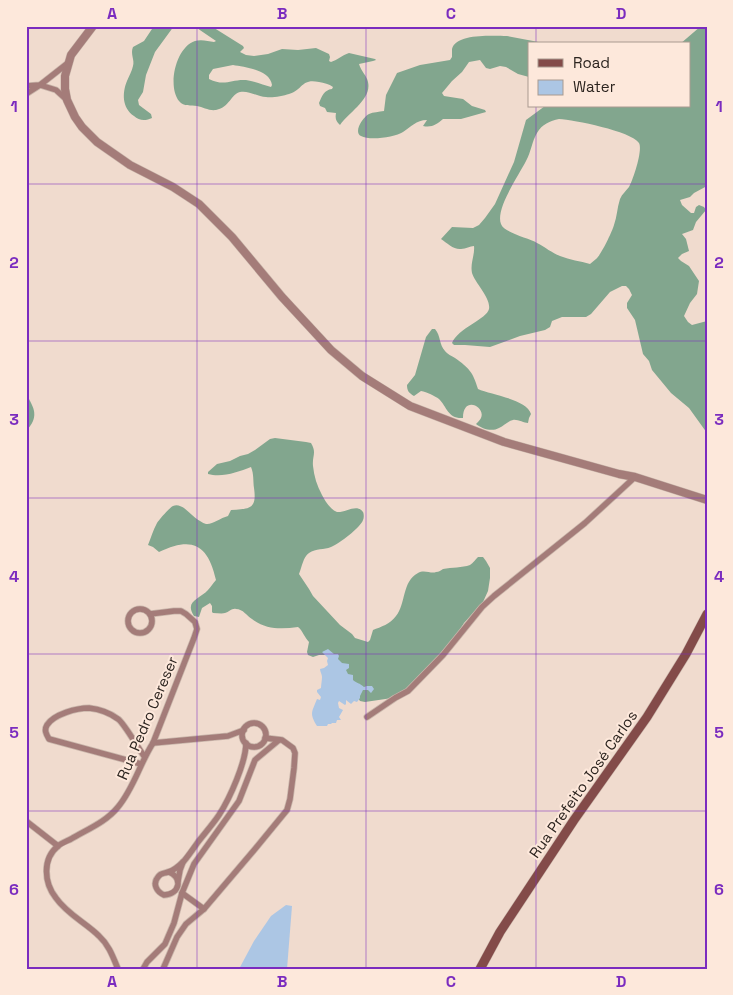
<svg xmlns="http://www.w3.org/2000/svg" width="733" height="995" viewBox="0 0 733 995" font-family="'Space Grotesk',sans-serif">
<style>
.forest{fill:#82a68e;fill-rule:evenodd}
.water{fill:#acc6e4}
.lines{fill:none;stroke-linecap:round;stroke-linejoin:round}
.minor-casing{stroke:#c9b6ab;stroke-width:7}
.tertiary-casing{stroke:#c9b6ab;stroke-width:9}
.secondary-casing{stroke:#c9b6ab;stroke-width:10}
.minor{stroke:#a47c79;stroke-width:5.5}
.tertiary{stroke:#a47c79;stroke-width:8}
.secondary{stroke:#834b49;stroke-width:9}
.grid{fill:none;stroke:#7b2cbf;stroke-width:1;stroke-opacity:0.55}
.labels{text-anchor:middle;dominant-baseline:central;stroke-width:4;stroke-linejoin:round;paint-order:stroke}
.street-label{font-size:15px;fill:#2c241f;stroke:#fde8db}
.neatline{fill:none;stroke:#7b2cbf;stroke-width:2}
.grid-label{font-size:16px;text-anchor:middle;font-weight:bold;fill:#7b2cbf}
</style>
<rect width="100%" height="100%" fill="#f0dbce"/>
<!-- forest -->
<g class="forest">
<path d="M154,26H174L155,52L146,75L143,92L138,100L139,105L151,114L152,118C146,121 139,121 134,116C122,108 122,93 127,81C129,76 132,71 133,66C135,60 130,54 133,47L144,41Z"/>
<path d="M194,26H211L243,46L244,48L240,52L246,55L254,56L268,54L282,49L298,50L316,48L329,54L330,57L329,61L331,62C338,60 342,55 349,53L375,59L376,60L373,61L359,64C361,71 367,76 368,82C372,99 349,112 340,125C336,121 335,119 336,113L327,112L325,108L320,106L319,103C322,96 324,90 332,89L333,87C329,84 324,83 319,82C301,78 303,90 289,94C283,96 272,98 266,97C258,97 248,90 240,92C231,94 230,107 216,110C209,111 203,107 197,106C191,105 184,107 179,101C167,86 176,47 195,41C201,39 208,41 214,42L216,41ZM233,65C245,67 270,70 272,85L271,87C263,85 254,81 246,80C231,79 225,87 209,79V75L213,69Z"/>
<path d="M701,26H707V186L694,193L690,197L680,200L682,205L691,213H694L696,207L699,205L704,207L706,210L696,222L693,230L682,234L686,239L689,251L682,254L678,258L681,261L689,266L699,281L697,294L690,303L684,316L688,322L692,325L707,321V433L689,408L671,393L652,370L649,361L643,354L635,320L627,308V303L632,295L629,289L626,286H622L610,292L591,314L586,317H562L552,321L550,327L545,330L520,336L490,347L465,345H454L452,343C458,328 487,319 489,309C491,298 475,283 472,273C470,263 475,255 474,246C470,246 466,249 461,249C454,250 447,243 441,239L452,227L473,228L479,225L485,218L495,204L514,162L526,120L545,106H689V44H680ZM559,119C574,120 631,131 639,143C643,150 633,180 629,187C626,191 622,194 620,199C617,208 617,217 614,225C612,232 601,255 596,259C594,261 592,262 590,264C580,261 570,260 560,256C552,253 545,247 537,243C529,238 504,233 501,224C495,209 519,175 526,161C531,152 532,141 537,133C542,124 550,121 559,119Z"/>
<path d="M507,36L549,44H529V77L518,74L506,67L500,66L490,69L486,68L480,60L469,62L462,72L452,81L442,93L444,96L463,99L472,106L485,110L486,112L461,119H443C437,124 432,128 423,126L427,120C416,120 411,127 403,132C395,137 370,141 361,136C353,132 363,117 369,114C373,112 379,112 384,111L386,95L397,73L420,65L450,60L452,57C452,56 452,50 452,49C456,33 494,36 507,36Z"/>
<path d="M432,329H435C441,336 439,345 445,351C447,354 452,356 455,358C469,368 473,372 478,389C491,395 527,399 531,414L529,418L528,423C524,423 517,419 513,420C508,421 504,426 499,428C492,432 482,429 476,424C478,422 480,420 481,418C486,407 463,395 463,418C448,419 447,407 439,399C435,396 427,392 421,391L414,396C409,393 407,391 407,385L415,375L426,337Z"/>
<path d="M26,394C35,409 39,417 26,431Z"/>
<path d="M275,438L306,442L311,443C317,453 312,456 313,466C314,476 317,486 322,495C325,501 331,510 337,512C345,513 357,503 363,512C364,514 364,518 363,520C361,527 339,544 331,547C324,550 316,548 309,553C303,557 302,567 299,574L309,589L313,596L340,625L352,634L355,638L368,642L370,640L373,630C381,627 390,624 396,616C406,604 402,581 418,573C424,569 431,574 436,572C439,572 441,570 443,569C452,567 462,568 470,565C473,563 476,559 478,557H483L486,561L490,568V578L488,591L483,602L464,623L451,644L399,697L365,702L360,701L329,655H319L313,657L308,655L307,652L309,642C304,637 303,631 298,627C282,629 266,630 252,619C247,616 243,609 236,609C232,608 229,612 225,613C222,614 217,613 213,613L212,612V606L210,603L202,608L199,617L194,616C184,601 200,599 208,590C211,587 213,583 216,580C208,544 192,536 159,552L153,547L148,545C151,538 153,530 157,523C159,520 169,508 173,506C177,504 181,506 184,508C190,513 199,522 206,524C212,525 220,518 228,516L231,510C250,509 257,509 254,488C253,481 254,474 251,467C238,472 222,478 208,474V472L217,464L230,461L240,456L248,454L255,450L270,439Z"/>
</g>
<!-- water -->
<g class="water">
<path d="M328,649L334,654H338L339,656L338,659L342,663L349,664V668L346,670L348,674L353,675V680C356,683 360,683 364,687L367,686H372L374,689L371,693L368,690H363L360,696V698L357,702L354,701L351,704L346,700V704L345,705L339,701L338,703L339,708L343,710L339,717L341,720H337L336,723H332L331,724H328L327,726H317C309,713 312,712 317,699L320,700L321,697L317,692V690L321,688C321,685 322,680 322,677C322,674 320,672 320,669L324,668L328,665L327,661L328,658L322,652Z"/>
<path d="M286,905L292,906L287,969H239L254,941L271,916Z"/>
</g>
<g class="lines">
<!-- minor casing -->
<g class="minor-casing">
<g id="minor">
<path d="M26,86L40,85L68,63"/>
<path d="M26,94L40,85L56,90L67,100"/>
<circle cx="140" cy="621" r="12"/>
<path d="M367,717L395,698L408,691L443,655L482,607L494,596L585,523L635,477"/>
<circle cx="254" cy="735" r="12"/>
<path d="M153,743L228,736L244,730"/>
<path d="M141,764L49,739C46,734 44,730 47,725C54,714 77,708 89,708C98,709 110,713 118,719C124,723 138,748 144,756"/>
<path d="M26,821L58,846"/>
<path d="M169,872C183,878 180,894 164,895C157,892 152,884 158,877C161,872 164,874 168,872C173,871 180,865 184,861C189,855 193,849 198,842C205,833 213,824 219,815C230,798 246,762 246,743"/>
<path d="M178,881L180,870L183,862"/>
<path d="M182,893L204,909"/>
<path d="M118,969C113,957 109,945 99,936C86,923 67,914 56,898C44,883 42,859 58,846C61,843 67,841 71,839C88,829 106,822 118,807C134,788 140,763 153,743L194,638L197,629L195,622L186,614L181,611H174L150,614"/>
<path d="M143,969L147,962L165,944L174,923L182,893L194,864L239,801L255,760L279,740"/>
<path d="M163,969L177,937L186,924L204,909L255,849L287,810L290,799L294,768L295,753L293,748L282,740L265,738"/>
</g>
</g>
<!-- tertiary casing -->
<g class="tertiary-casing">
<path id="tertiary" d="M93,26L71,55L65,76V89L67,100L75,117L82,127L97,142L130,165L173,187L199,204L232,237L282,297L331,350L362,376L410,406L504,442L619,474L635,477L707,500"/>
</g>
<!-- secondary casing -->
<g class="secondary-casing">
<path id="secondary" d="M480,969L500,932L574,820L647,717L686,654L707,614"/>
</g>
<!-- minor -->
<use href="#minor" class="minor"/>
<!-- tertiary -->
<use href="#tertiary" class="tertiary"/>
<!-- secondary -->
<use href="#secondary" class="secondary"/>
</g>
<!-- grid -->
<path class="grid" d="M197,26V969M366,26V969M536,26V44M536,106V969M26,184H707M26,341H707M26,498H707M26,654H707M26,811H707"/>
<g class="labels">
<!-- street labels -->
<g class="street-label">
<text transform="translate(147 718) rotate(-67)">Rua Pedro Cereser</text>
<text transform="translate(583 784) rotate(-55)">Rua Prefeito José Carlos</text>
</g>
</g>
<!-- border -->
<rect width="733" height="995" fill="none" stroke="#fde8db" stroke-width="55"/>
<!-- legend -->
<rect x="528" y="42" width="162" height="65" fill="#fde8db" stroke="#a99a90"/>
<rect x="538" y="59" width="25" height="8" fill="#834b49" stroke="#a99a90"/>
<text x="573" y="68" font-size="15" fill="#2c241f">Road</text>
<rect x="538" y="80" width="25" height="15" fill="#acc6e4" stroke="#a99a90"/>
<text x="573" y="92" font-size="15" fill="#2c241f">Water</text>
<rect x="28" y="28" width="678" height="940" class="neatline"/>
<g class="grid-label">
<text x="112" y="19">A</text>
<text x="282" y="19">B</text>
<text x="451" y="19">C</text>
<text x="621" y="19">D</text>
<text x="14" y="112">1</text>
<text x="719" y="112">1</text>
<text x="14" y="268">2</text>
<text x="719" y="268">2</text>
<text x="14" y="425">3</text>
<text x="719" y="425">3</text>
<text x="14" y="582">4</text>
<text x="719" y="582">4</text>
<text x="14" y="738">5</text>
<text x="719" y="738">5</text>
<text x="14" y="895">6</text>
<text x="719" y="895">6</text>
<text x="112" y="987">A</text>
<text x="282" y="987">B</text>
<text x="451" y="987">C</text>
<text x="621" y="987">D</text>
</g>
</svg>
